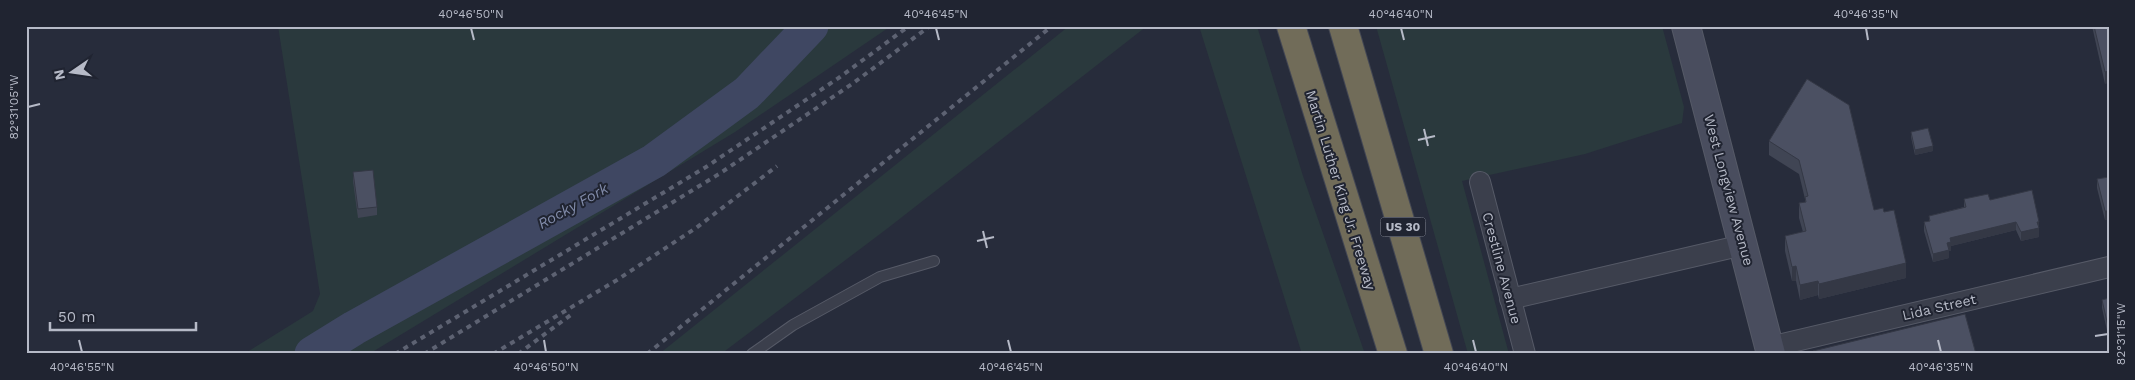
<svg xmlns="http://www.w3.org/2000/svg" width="2135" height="380" viewBox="0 0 2135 380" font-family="'Work Sans',sans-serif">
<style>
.green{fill:#2a393d}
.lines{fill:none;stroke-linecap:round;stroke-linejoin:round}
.river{stroke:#3f4762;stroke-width:35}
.lane-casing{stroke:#565a67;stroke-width:12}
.street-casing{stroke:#565a67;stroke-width:22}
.secondary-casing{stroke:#565a67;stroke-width:30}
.highway-casing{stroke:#434754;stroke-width:30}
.lane{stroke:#3b3f4c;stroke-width:10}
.street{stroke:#3b3f4c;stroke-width:20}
.secondary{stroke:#494d5e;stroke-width:28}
.highway{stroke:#716c59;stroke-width:28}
.rail{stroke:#5d6272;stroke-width:4;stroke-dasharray:5 5;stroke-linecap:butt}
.wall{fill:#404554}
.shaded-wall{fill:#343845}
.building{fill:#4b5062;stroke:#343845}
.ticks{fill:none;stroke:#b6bac7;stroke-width:2}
.labels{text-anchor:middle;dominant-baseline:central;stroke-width:4;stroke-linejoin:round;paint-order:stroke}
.shield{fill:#202431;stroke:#898d9a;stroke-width:1}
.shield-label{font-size:12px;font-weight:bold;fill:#b6bac7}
.street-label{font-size:14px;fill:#b6bac7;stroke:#202431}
.water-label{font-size:15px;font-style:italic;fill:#828caa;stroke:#202431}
.neatline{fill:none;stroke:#b6bac7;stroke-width:2}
.ticks-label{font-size:12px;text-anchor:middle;fill:#b6bac7}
</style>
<rect width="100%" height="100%" fill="#272c3b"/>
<!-- green -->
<g class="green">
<path d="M278,26H891L735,132L369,354H244L313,311L320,294Z"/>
<path d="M1069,26H1147L888,228L721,354H659Z"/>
<path d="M1199,26H1257L1303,176L1365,354H1302Z"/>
<path d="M1376,26H1662L1684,107L1682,123L1585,154L1462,181L1509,354H1468Z"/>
</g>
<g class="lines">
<!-- river -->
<path class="river" d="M312,354L354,328L654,161L747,93L811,26"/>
<!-- lane casing -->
<g class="lane-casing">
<path id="lane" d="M752,354L793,325L880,277L934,261"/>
</g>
<!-- street casing -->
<g class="street-casing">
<g id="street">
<path d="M1480,182L1525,354"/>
<path d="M1510,299L1743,245"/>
<path d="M1770,347L2109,267"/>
</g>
</g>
<!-- secondary casing -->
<g class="secondary-casing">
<path id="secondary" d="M1686,26L1771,354"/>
</g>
<!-- highway casing -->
<g class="highway-casing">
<g id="highway">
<path d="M1291,26L1393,354"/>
<path d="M1343,26L1439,354"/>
</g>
</g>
<!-- lane -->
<use href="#lane" class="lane"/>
<!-- street -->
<use href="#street" class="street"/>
<!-- secondary -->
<use href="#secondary" class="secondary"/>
<!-- highway -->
<use href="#highway" class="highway"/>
<!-- rail -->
<g class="rail">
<path d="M395,354L706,167L840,77L909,26"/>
<path d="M424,354L719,174L852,84L930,26"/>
<path d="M493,354L617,280L696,228L777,166"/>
<path d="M518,354L572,314"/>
<path d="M647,354L1052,26"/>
</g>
</g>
<!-- wall -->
<g class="wall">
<path d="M2092,26H2109L2105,84Z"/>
<path d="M1807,79L1874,210L1884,212L1906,278L1819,299L1818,295L1800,300L1796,281H1792L1785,251V236L1803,232L1799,218V203L1805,202V199L1799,174L1769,155V141Z"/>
<path d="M1911,132L1933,151L1915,155L1911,137Z"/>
<path d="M353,172L377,207V215L358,218L353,181Z"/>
<path d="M2109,177V219L2105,220L2097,188V179Z"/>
<path d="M1964,199L1990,200L2039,230V237L2021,241L2016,230L1951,246V251H1949V258L1933,262L1924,231V222L1929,221V216L1964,207Z"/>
<path d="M2109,298L2108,335L2102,308V300Z"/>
</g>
<!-- shaded-wall -->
<g class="shaded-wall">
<path d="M2109,71V83L2105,84V72Z"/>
<path d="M1933,146V151L1915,155V150Z"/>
<path d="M2105,211H2109V219L2105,220Z"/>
<path d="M2016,222V230L1951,246V251H1949V258L1933,262V254L1947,243L1950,238Z"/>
<path d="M2037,222H2039V237L2021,241V232Z"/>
<path d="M1906,263V278L1819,299V284Z"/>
<path d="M1796,266V281H1792V267Z"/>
<path d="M1818,281V295L1800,300V285Z"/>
</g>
<!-- building -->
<g class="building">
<path d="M2094,26H2109V71L2105,72Z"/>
<path d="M1807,79L1849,105L1874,210L1883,208L1884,212L1894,210L1906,263L1819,284L1818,281L1800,285L1796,266L1792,267L1785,236L1806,231L1799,203L1806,202L1805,197L1808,196L1799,160L1769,141Z"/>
<path d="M1928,128L1933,146L1915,150L1911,132Z"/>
<path d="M373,170L377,207L358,209L353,172Z"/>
<path d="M2109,177V211H2105L2097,179Z"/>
<path d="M2032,190L2039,222H2037L2039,228L2021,232L2016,222L1950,238L1951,242L1947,243L1949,250L1933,254L1924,222L1930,221L1929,216L1966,207L1964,199L1988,194L1990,200Z"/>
<path d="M2109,298V326H2108L2102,300Z"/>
<path d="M1965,314L1976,354H1814L1813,351Z"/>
</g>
<!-- ticks -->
<path class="ticks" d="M471,28L474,40M936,28L939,40M1401,28L1404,40M1866,28L1868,40M28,107L40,104M1424,129L1428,146M1418,140L1435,136M983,231L987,248M977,241L994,237M2095,336L2108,334M79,340L82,352M544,340L546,352M1008,340L1011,352M1473,340L1476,352M1938,340L1941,352"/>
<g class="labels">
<!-- shield labels -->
<rect class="shield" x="1380.5" y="217.5" width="45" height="19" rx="4"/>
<g class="shield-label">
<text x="1403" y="227">US 30</text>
</g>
<!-- street labels -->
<g class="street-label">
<text transform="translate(1341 190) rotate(73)">Martin Luther King Jr. Freeway</text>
<text transform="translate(1729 190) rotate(75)">West Longview Avenue</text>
<text transform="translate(1502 268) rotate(75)">Crestline Avenue</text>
<text transform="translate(1939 307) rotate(-13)">Lida Street</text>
</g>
<!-- water labels -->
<g class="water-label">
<text transform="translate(573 206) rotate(-29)">Rocky Fork</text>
</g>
</g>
<!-- border -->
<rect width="2135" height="380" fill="none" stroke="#202431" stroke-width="55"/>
<!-- north arrow -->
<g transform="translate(72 72) rotate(257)" stroke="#202431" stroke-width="4" paint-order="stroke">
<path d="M0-4L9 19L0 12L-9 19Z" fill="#b6bac7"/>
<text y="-8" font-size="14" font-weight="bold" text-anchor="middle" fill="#b6bac7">N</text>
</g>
<!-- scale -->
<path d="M50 322v8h146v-8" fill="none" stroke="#b6bac7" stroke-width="2.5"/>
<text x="58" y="322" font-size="15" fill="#b6bac7" stroke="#202431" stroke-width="4" paint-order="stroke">50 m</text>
<rect x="28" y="28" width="2080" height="324" class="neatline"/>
<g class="ticks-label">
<text x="471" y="18">40°46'50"N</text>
<text x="936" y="18">40°46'45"N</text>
<text x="1401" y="18">40°46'40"N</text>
<text x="1866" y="18">40°46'35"N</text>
<text transform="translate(14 107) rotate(-90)" y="4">82°31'05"W</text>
<text transform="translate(2121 334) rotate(-90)" y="4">82°31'15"W</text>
<text x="82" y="371">40°46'55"N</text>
<text x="546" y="371">40°46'50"N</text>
<text x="1011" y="371">40°46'45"N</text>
<text x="1476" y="371">40°46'40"N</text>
<text x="1941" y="371">40°46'35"N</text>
</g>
</svg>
